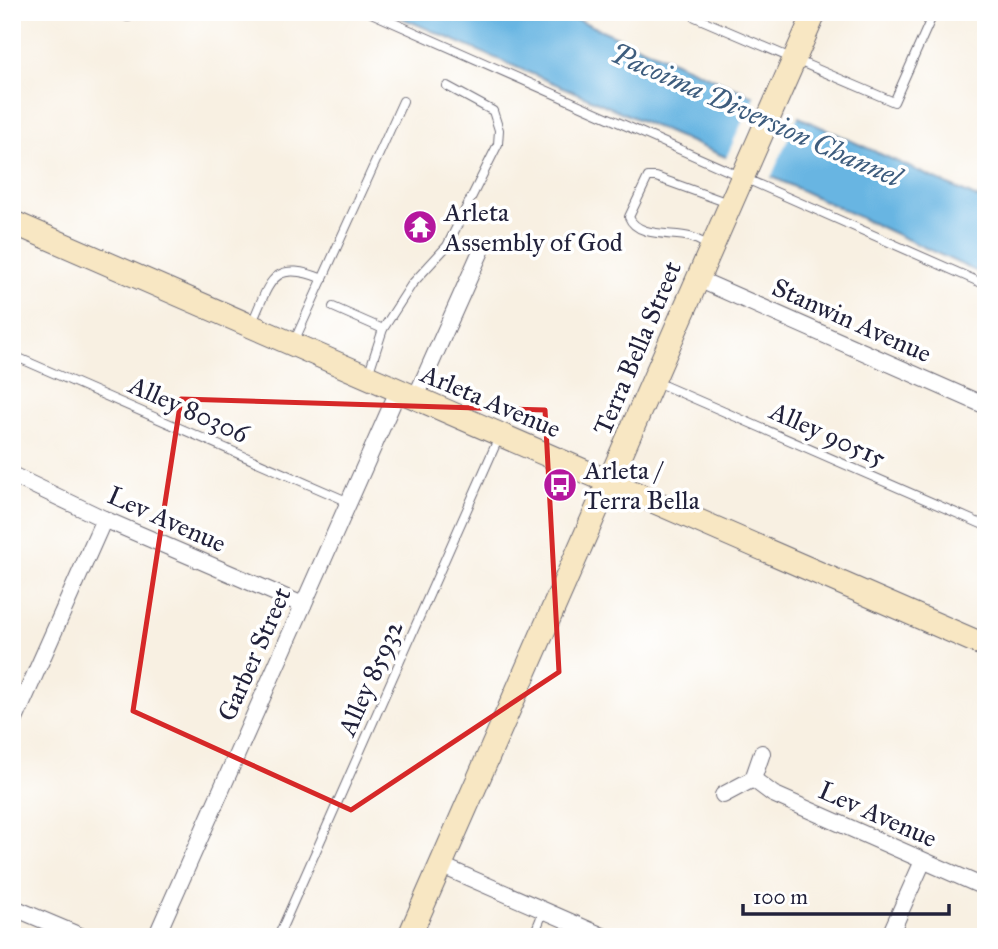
<svg xmlns="http://www.w3.org/2000/svg" width="998" height="949" viewBox="0 0 998 949" font-family="'IM FELL Great Primer',serif">
<style>
.water{fill:#68b5e2;stroke:#456c8e;stroke-width:2}
.pier{fill:#f8f0e2}
.lines{fill:none;stroke-linecap:round;stroke-linejoin:round}
.service-casing{stroke:#6d6a75;stroke-width:10}
.minor-casing{stroke:#6d6a75;stroke-width:18}
.secondary-casing{stroke:#6d6a75;stroke-width:25}
.service{stroke:#fff;stroke-width:8}
.minor{stroke:#fff;stroke-width:16}
.secondary{stroke:#f8e7c3;stroke-width:23}
.marked{fill:none;stroke:#d62828;stroke-width:5;stroke-linejoin:round}
.labels{text-anchor:middle;dominant-baseline:central;stroke-width:7;stroke-linejoin:round;paint-order:stroke}
.poi-label{font-size:26px;fill:#22223b;stroke:#fff;text-anchor:start}
.street-label{font-size:26px;fill:#22223b;stroke:#fff}
.water-label{font-size:28px;font-style:italic;fill:#3e5d7e;stroke:#fff}
</style>
<rect width="100%" height="100%" fill="#fff"/>
<filter id="ink" filterUnits="userSpaceOnUse"><feTurbulence type="fractalNoise" baseFrequency=".0143" numOctaves="2"/><feDisplacementMap in="SourceGraphic" scale="14" xChannelSelector="R" yChannelSelector="G"/><feConvolveMatrix kernelMatrix="1 2 1 2 8 2 1 2 1" color-interpolation-filters="sRGB"/></filter>
<filter id="wash" filterUnits="userSpaceOnUse"><feTurbulence type="fractalNoise" baseFrequency=".00686" numOctaves="4" result="noise"/><feDisplacementMap in="SourceGraphic" scale="28" xChannelSelector="R" yChannelSelector="G"/><feGaussianBlur stdDeviation="1.57" result="paint"/><feColorMatrix in="noise" values="0 0 0 0 0 0 0 0 0 0 0 0 0 0 0 0 0 1.4 0 .05"/><feComposite in="paint" operator="in"/></filter>
<g filter="url(#wash)">
<rect width="100%" height="100%" fill="#f8f0e2"/>
<!-- water -->
<path class="water" d="M388,12H560L735,88L986,202V276L777,179Z"/>
<!-- pier -->
<path class="pier" d="M755,94L799,114L770,180L725,160Z"/>
</g>
<g filter="url(#ink)">
<g class="lines">
<!-- service casing -->
<g class="service-casing">
<g id="service">
<path d="M369,12L986,285"/>
<path d="M697,12L695,17L894,102L934,12"/>
<path d="M710,246C703,243 697,239 690,237C673,232 637,238 629,217L648,177H656L728,203"/>
<path d="M333,307L383,329"/>
<path d="M251,325C270,283 271,258 323,279"/>
<path d="M293,344L403,101"/>
<path d="M12,355L349,502"/>
<path d="M368,375L383,329L412,284L447,246L498,144L499,130L493,111L447,86"/>
<path d="M656,382L986,526"/>
<path d="M278,937L499,437"/>
<path d="M533,937L544,910"/>
</g>
</g>
<!-- minor casing -->
<g class="minor-casing">
<g id="minor">
<path d="M126,12L128,13"/>
<path d="M698,279L986,406"/>
<path d="M415,399L481,251"/>
<path d="M12,475L104,519L303,605"/>
<path d="M12,726L104,519"/>
<path d="M753,779L773,794L986,888"/>
<path d="M723,795L753,779L762,753"/>
<path d="M440,865L605,937"/>
<path d="M12,907L83,937"/>
<path d="M156,937L398,391"/>
<path d="M889,937L923,861"/>
</g>
</g>
<!-- secondary casing -->
<g class="secondary-casing">
<g id="secondary">
<path d="M12,222L986,646"/>
<path d="M409,937L815,12"/>
</g>
</g>
<!-- service -->
<use href="#service" class="service"/>
<!-- minor -->
<use href="#minor" class="minor"/>
<!-- secondary -->
<use href="#secondary" class="secondary"/>
</g>
</g>
<!-- marked area -->
<path class="marked" d="M181,399L545,410L559,672L351,810L133,711Z"/>
<!-- icons -->
<defs>
<g id="temple-disc" transform="scale(1.75)"><circle r="9.5" fill="#b5179e" stroke="#fff"/><path d="M0-6L5-2H3V0L6.5 2.5H4V6H1.5V3h-3V6H-4V2.5H-6.5L-3 0V-2H-5Z" fill="#fff"/></g>
<g id="bus-disc" transform="scale(1.75)"><circle r="9.5" fill="#b5179e" stroke="#fff"/><path d="M-5-6H5V4H4V6H2V4H-2V6H-4V4H-5ZM-3.5-4V0h7V-4ZM-3.5 1.2v1.5H-2V1.2ZM2 1.2v1.5H3.5V1.2Z" fill="#fff"/></g>
</defs>
<g fill-rule="evenodd">
<use href="#temple-disc" x="420" y="227"/>
<use href="#bus-disc" x="560" y="485"/>
</g>
<g class="labels">
<!-- poi labels -->
<g class="poi-label">
<text x="444" y="212">Arleta<tspan x="444" dy="30">Assembly of God</tspan></text>
<text x="584" y="470">Arleta /<tspan x="584" dy="30">Terra Bella</tspan></text>
</g>
<!-- street labels -->
<g class="street-label">
<text transform="translate(852 320) rotate(24)">Stanwin Avenue</text>
<text transform="translate(637 348) rotate(-67)">Terra Bella Street</text>
<text transform="translate(491 401) rotate(23)">Arleta Avenue</text>
<text transform="translate(189 409) rotate(24)">Alley 80306</text>
<text transform="translate(828 434) rotate(24)">Alley 90515</text>
<text transform="translate(167 519) rotate(24)">Lev Avenue</text>
<text transform="translate(254 654) rotate(-66)">Garber Street</text>
<text transform="translate(370 678) rotate(-66)">Alley 85932</text>
<text transform="translate(878 814) rotate(24)">Lev Avenue</text>
</g>
<!-- water labels -->
<g class="water-label">
<text transform="translate(756 115) rotate(24)">Pacoima Diversion Channel</text>
</g>
</g>
<!-- margin -->
<rect width="998" height="949" fill="none" stroke="#fff" stroke-width="42"/>
<!-- scale -->
<path d="M743 904v10h206v-10" fill="none" stroke="#22223b" stroke-width="3.5"/>
<text x="753" y="904" font-size="21" fill="#22223b" stroke="#ffffff" stroke-width="5" paint-order="stroke">100 m</text>
</svg>
